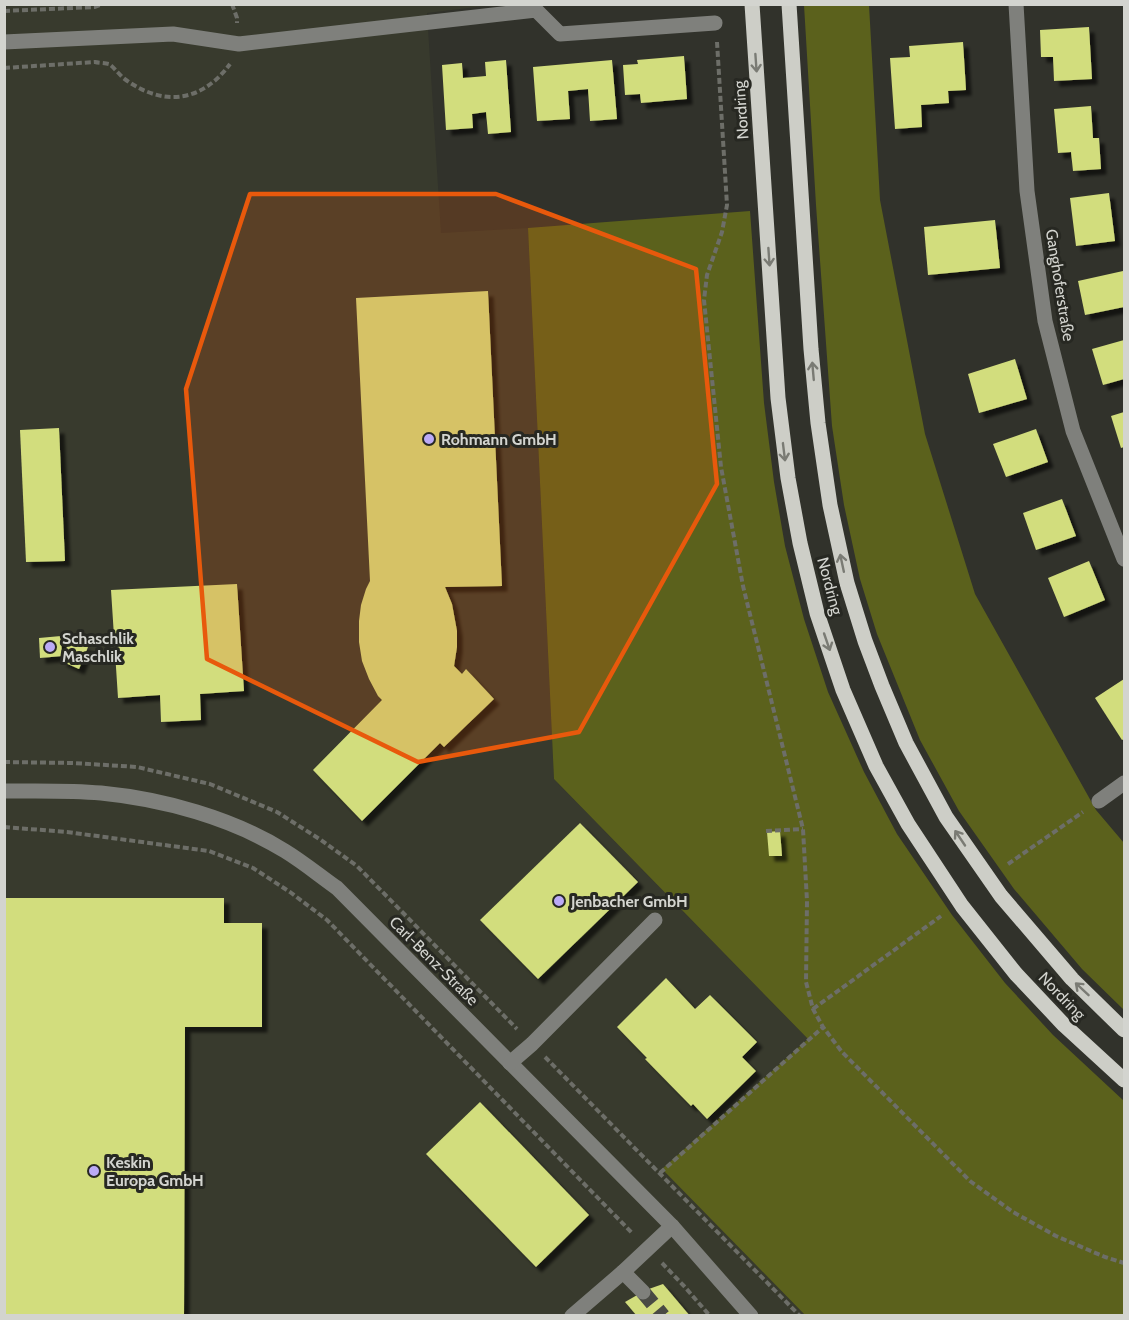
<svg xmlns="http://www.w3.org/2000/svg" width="1129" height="1320" viewBox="0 0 1129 1320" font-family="Cabin,sans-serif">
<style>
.built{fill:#383a2d}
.green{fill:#5b611c}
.building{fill:#d2dd7d;filter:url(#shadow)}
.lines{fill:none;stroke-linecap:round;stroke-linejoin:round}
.minor-tunnel{stroke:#494a44;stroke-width:15;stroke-dasharray:15 8;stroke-linecap:butt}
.path{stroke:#6d6e68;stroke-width:4;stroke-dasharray:6 3;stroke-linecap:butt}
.minor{stroke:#7f807c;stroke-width:15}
.major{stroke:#cdcec7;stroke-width:15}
.oneway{stroke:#7a7b74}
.marked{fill:#e8590c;fill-opacity:0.2;stroke:#e8590c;stroke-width:4.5;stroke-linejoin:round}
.poi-dot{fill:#bbaaf6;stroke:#272822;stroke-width:2}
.labels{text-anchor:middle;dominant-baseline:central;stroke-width:6;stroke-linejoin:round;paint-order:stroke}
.street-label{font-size:16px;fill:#d3d4cf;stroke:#272822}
.poi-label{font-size:16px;font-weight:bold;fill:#d3d4cf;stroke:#272822;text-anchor:start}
</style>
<defs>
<filter id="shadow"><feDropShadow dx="5.5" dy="5.5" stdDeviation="1.5" flood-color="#0009"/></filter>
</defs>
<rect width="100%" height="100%" fill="#31322b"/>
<!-- built -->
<path class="built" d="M5,5H493L427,13L441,233L528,228L554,779L808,1039L662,1169L805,1315H5Z"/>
<!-- green -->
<g class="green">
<path d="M804,5H869L880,200L925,434L975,594L1096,810L1124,843V1010L1082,969L1014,889L959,811L920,740L877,634L860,579L844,505L832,426L816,205Z"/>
<path d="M750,211L764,403L774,482L785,546L804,619L828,692L864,772L897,834L952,915L1005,983L1053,1035L1124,1101V1315H805L662,1169L808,1039L554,779L528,228Z"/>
</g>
<!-- building -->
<g class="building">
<path d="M1089,27L1092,79L1054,81L1053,57H1041L1040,30Z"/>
<path d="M963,42L966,90L948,91L949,103L921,105L922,127L895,129L890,58L910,57L909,46Z"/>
<path d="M684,56L687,99L641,103L640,94L625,95L623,65L638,64L637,60Z"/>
<path d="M506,60L511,132L488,134L486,112L472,114L473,128L446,130L442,65L462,63L463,78L486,76L485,62Z"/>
<path d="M612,60L617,119L590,121L588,89L568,91L570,119L537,121L533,67Z"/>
<path d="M1091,106L1093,138H1099L1101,169L1073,171L1071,152L1058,153L1054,109Z"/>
<path d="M1109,193L1115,241L1076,246L1070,198Z"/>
<path d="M995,220L1000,268L928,275L924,227Z"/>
<path d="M1123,271L1124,278V307L1085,315L1078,281Z"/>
<path d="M488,291L502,586L445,587L452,604L457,631V647L454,666L462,674L466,669L494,699L444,747L440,743L362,821L313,770L382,700L378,696L369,679L362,661L359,642V621L361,605L366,589L370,581L356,298Z"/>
<path d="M1124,340V379L1103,385L1092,349Z"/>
<path d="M1015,359L1027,399L979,413L968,374Z"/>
<path d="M1124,412V447L1121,448L1111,416Z"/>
<path d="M59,428L65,561L26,562L20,430Z"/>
<path d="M1036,429L1048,462L1006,477L993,444Z"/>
<path d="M1062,499L1076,536L1036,550L1023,513Z"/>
<path d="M1089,561L1105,600L1064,617L1048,578Z"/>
<path d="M237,584L244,691L200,694L201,720L161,722L160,695L118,698L111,590Z"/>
<path d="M61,636L62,656L40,658L39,638Z"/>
<path d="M70,640L88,647L79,669L61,661Z"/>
<path d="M1124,679V739L1122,740L1095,698Z"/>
<path d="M580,823L638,882L538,979L480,920Z"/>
<path d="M780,831L782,856H769L767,832Z"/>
<path d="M4,898H224V923H262V1027H185L184,1316H4Z"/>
<path d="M666,978L695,1009L710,995L757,1042L742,1057L756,1071L707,1119L693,1104L691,1106L645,1059L647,1058L617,1027Z"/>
<path d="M480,1102L589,1215L536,1267L426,1154Z"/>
<path d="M663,1284L690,1316H637L625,1302L646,1290Z"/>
</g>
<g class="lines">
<!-- minor-tunnel -->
<path class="minor-tunnel" d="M643,1292L663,1316"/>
<!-- path -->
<g class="path">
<path d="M232,4L237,18V23"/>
<path d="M4,11L95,7L102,4"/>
<path d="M717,42L727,205L722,232L707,275L704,300L721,467L743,586L803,829L807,901L806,982L813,1009L823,1027L842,1052L970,1181L1013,1212L1056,1236L1105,1257L1124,1263"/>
<path d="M4,68L95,62C99,63 105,63 109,64C115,68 120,76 126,80C164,107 202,102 230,64"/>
<path d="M4,762L73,763L137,767L210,784L277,812L321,840L357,866L517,1029"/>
<path d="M4,827L67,832L209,851L253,868L290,892L327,920L633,1234"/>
<path d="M766,831L803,829"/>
<path d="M1008,864L1083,812"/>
<path d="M813,1009L941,916"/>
<path d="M545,1057L800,1316"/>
<path d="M660,1173L823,1027"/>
<path d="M662,1263L684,1286L710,1316"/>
</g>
<!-- minor -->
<g class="minor">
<path d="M1016,4L1027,191L1045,321L1073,431L1124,559"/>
<path d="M4,42L173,34L239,44L536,10L560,34L715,23"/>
<path d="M4,791C36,791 69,790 101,793C163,799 232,818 285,851C303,862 320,876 337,888L672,1226L751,1316"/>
<path d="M1099,801L1124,783"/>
<path d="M510,1063L532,1044L655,920"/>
<path d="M623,1272L643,1292"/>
<path d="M572,1316L623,1272L672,1226"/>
</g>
<!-- major -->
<g class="major">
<path d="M752,4L778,398L788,478L800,543L817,613L843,690L876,766L908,824L962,906L1016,974L1064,1025L1124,1080"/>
<path d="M789,4L811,349L818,423L830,505L847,583L865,641L882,686L906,743L946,817L1001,896L1072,979L1124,1030"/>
</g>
</g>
<!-- one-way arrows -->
<defs><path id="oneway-shaft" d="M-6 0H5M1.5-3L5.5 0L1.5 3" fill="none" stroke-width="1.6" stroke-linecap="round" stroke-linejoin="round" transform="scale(1.5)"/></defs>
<g class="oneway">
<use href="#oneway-shaft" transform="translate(756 63) rotate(86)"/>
<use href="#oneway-shaft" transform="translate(769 257) rotate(86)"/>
<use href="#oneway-shaft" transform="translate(813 371) rotate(-95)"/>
<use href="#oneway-shaft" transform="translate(784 452) rotate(83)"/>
<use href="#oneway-shaft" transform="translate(842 563) rotate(-102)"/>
<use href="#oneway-shaft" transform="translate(827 642) rotate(71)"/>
<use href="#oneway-shaft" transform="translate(960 838) rotate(-124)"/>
<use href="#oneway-shaft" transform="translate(1082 989) rotate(-137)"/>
</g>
<!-- marked area -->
<path class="marked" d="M250,194H496L696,269L717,484L579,732L418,762L207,659L186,389Z"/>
<!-- markers -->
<g class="poi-dot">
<circle cx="429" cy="439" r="6"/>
<circle cx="50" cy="647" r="6"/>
<circle cx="559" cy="901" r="6"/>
<circle cx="94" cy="1171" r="6"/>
</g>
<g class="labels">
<!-- street labels -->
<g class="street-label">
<text transform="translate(741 110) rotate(-94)">Nordring</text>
<text transform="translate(1060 285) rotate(81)">Ganghoferstraße</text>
<text transform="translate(830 586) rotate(75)">Nordring</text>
<text transform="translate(434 961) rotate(45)">Carl-Benz-Straße</text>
<text transform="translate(1062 996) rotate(46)">Nordring</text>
</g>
<!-- poi labels -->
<g class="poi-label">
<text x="441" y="439">Rohmann GmbH</text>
<text x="62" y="638">Schaschlik<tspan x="62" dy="18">Maschlik</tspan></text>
<text x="571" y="901">Jenbacher GmbH</text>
<text x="106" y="1162">Keskin<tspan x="106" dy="18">Europa GmbH</tspan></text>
</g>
</g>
<!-- border -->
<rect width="1129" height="1320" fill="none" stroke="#d3d4cf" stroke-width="12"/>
</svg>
